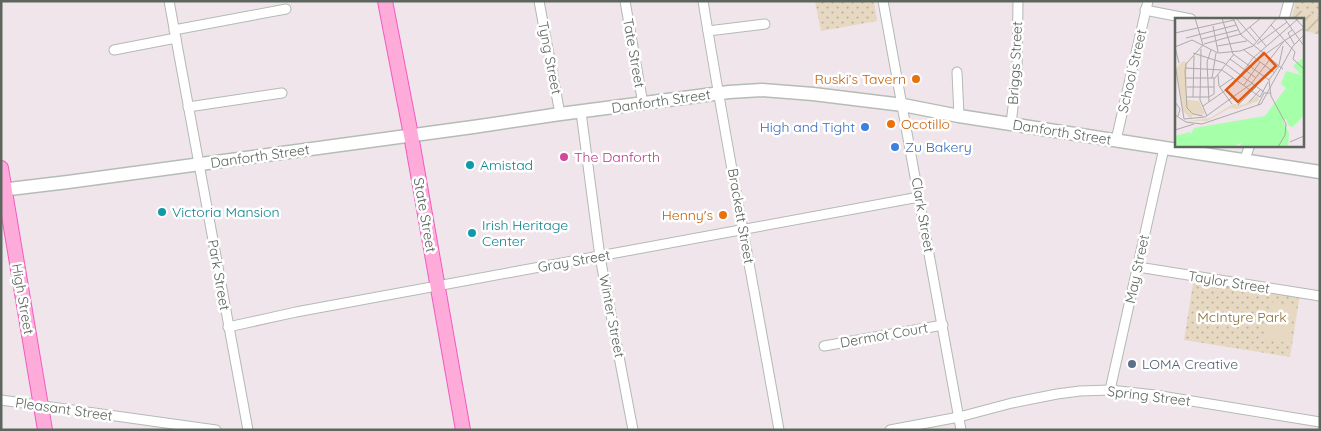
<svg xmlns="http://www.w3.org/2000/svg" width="1321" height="431" viewBox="0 0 1321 431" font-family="Quicksand,sans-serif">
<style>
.grass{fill:url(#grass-dots)}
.garden{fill:url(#garden-furrows)}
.pitch{fill:#e7d8c2}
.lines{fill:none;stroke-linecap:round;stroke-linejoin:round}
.street-casing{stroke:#b3bab4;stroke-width:11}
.secondary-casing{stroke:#b4bdb5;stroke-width:15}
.primary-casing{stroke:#f25bc1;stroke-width:16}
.street{stroke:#fff;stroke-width:9}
.secondary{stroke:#fff;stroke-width:12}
.primary{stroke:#ffabda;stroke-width:14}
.food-dot{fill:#e8710a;stroke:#fff;stroke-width:2}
.shop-dot{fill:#3f7fe0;stroke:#fff;stroke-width:2}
.hotel-dot{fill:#d1479c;stroke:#fff;stroke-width:2}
.culture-dot{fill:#0f9aa8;stroke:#fff;stroke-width:2}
.service-dot{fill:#5c6f8a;stroke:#fff;stroke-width:2}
.labels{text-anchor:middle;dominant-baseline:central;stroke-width:5;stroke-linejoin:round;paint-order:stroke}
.street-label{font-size:14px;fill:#5d665e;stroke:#fff}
.food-label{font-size:14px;fill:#c56008;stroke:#fff;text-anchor:end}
.shop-label{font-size:14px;fill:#366cbe;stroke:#fff;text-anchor:end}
.hotel-label{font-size:14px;fill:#b23c85;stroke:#fff;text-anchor:start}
.culture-label{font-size:14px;fill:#0d838f;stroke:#fff;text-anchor:start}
.park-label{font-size:14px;fill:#8b6e36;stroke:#fff}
.service-label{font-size:14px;fill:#4e5e75;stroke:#fff;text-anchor:start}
.inset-road{fill:none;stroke:#acaaaa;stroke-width:1}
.view{fill:#e15a10;fill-opacity:0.15;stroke:#e15a10;stroke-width:2.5}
.inset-edge{fill:none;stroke:#5d665e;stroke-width:2.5}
</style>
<defs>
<pattern id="grass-dots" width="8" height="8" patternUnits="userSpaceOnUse" patternTransform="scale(1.25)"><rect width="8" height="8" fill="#e7d8c2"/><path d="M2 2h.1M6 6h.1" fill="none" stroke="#beb3a1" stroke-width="1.8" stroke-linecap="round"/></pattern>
<pattern id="garden-furrows" width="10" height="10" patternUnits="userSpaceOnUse" patternTransform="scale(1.25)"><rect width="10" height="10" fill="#e7d8c2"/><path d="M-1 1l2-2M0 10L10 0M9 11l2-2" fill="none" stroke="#beb3a1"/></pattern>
</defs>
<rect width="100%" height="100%" fill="#efe5eb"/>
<!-- grass -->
<g class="grass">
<path d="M815,1H874L877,21L821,31Z"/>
<path d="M1295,1H1320V18L1294,8Z"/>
<path d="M1194,277L1300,294L1290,357L1184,340Z"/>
</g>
<!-- garden -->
<path class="garden" d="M1294,8L1320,18V35L1302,30V19H1291Z"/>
<!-- pitch -->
<path class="pitch" d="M1271,302L1295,306L1288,343L1264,339Z"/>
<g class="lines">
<!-- street casing -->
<g class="street-casing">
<g id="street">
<path d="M169,1L248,430"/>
<path d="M539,1L560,114"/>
<path d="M625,1L643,104"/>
<path d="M703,1C726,144 754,287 779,430"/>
<path d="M883,1L961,430"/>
<path d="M1145,10L1191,19"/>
<path d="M1284,19L1289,1"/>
<path d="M174,30L286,9"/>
<path d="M708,31L765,24"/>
<path d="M114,50L176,38"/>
<path d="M957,72L959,116"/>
<path d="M188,107L282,93"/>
<path d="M581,112L600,257L633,430"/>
<path d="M1011,124L1017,73L1018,1"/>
<path d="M1116,140L1148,1"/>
<path d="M1244,161L1250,145"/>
<path d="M1138,267L1320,296"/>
<path d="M228,327L296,312L919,197"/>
<path d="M824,346L943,325"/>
<path d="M1110,390L1164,148"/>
<path d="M1,400L216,430"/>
<path d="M890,430L959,417L1012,403L1057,394L1080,391L1110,390L1155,395L1320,422"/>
</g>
</g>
<!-- secondary casing -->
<g class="secondary-casing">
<path id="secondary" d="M1,190L68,182L473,127L560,114L729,92L762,90L813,94L903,105L959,116L1320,172"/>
</g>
<!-- primary casing -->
<g class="primary-casing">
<g id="primary">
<path d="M385,1L411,135L463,430"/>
<path d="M1,168L45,430"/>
</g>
</g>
<!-- street -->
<use href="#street" class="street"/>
<!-- secondary -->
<use href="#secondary" class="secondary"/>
<!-- primary -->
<use href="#primary" class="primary"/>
</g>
<!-- markers -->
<g class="food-dot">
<circle cx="916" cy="79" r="5"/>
<circle cx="891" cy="124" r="5"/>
<circle cx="723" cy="215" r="5"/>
</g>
<g class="shop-dot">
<circle cx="865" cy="127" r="5"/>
<circle cx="895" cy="147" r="5"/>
</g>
<circle class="hotel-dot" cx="564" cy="157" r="5"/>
<g class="culture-dot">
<circle cx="470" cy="165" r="5"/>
<circle cx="162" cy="212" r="5"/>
<circle cx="472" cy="233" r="5"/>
</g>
<circle class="service-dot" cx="1132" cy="364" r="5"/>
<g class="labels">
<!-- street labels -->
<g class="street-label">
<text transform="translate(634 53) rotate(80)">Tate Street</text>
<text transform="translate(550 58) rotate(79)">Tyng Street</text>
<text transform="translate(1015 63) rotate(-87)">Briggs Street</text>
<text transform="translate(1132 71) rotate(-77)">School Street</text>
<text transform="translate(661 101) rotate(-8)">Danforth Street</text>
<text transform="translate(1062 132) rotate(9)">Danforth Street</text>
<text transform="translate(260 156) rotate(-8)">Danforth Street</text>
<text transform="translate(425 215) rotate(80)">State Street</text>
<text transform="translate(923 215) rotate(80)">Clark Street</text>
<text transform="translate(741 216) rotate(80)">Brackett Street</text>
<text transform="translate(574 261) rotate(-10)">Gray Street</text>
<text transform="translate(1137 269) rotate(-78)">May Street</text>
<text transform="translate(219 275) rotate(80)">Park Street</text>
<text transform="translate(1229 282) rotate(9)">Taylor Street</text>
<text transform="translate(23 299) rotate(80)">High Street</text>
<text transform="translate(612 316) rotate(79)">Winter Street</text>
<text transform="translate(884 335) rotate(-10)">Dermot Court</text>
<text transform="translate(1149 396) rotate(7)">Spring Street</text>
<text transform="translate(64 409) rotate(8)">Pleasant Street</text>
</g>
<!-- food labels -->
<g class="food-label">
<text x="906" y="79">Ruski’s Tavern</text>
<text x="901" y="124" text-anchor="start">Ocotillo</text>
<text x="713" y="215">Henny's</text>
</g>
<!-- shop labels -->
<g class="shop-label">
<text x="855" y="127">High and Tight</text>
<text x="905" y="147" text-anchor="start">Zu Bakery</text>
</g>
<!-- hotel labels -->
<g class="hotel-label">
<text x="574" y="157">The Danforth</text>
</g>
<!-- culture labels -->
<g class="culture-label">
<text x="480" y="165">Amistad</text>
<text x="172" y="212">Victoria Mansion</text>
<text x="482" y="225">Irish Heritage<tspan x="482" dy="16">Center</tspan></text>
</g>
<!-- park labels -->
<g class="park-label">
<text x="1242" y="317">McIntyre Park</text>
</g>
<!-- service labels -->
<g class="service-label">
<text x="1142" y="364">LOMA Creative</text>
</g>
</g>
<!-- overview -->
<g transform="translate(1175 18)">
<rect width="129" height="129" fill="#efe5eb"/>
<path d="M8,43L12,44L11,82L30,96H18L16,101L8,93L1,50Z" fill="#e7d8c2"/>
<path d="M82,78L84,80L83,83L62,91L55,90L32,103H13L35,100L58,86L68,87Z" fill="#e7d8c2"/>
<path d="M12,82L24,83L30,96L21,97L13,91Z" fill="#e7d8c2"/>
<path d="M129,39V97L118,109L114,108L111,101L108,103L114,115L113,129H64L67,124L58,129H0V118L15,114L16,116L19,110L90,98L111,70L106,66L111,53L126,57L118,48Z" fill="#a6ffa9"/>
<path class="inset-road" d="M20,0L28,27M47,0L58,36L94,62L96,78L111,106L110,117L103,129M58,0L66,17L108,51M61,0L81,23M109,0L129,28M96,7L120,34L118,41L129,51M38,8L43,34M75,9L91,28M117,12L113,15L119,26M0,15L59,2M54,19L66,16L86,0M11,20L61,7M27,21L63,12M29,26L54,19M82,26L112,4M28,27L11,46L10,53L12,90L18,96L28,98M42,28L72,23M0,29L4,45M0,29L17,22L43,35L65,33L78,28L102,0M26,31L25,82L32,98M69,32L100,55M18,35L49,45L89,74M55,41L81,60M82,42L109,23M0,46L9,101L30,99L76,66L109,23L129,10L120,0M104,47L108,28M10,50L47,52M47,52L85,79M43,57L44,68L57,86M11,60H40L59,36M37,60L41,35M94,62L104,48M69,67L85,44M12,69H39M45,69L58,60M39,76V60M11,79H34L39,76M18,79L19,38M85,79L93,64M0,84L5,91L3,98M34,84L32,44L36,32M74,84L86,71M63,87L82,68M83,87L89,75H95M28,88L58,67L78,40L124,0M0,97L11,104L27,106L86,86L118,28L129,17M0,112L19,106M115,124L129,118"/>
<path class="view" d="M89,35L101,48L63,84L51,72Z"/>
<rect width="129" height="129" class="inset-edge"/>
</g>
<!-- border -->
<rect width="1321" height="431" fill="none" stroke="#5d665e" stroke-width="5"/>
</svg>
